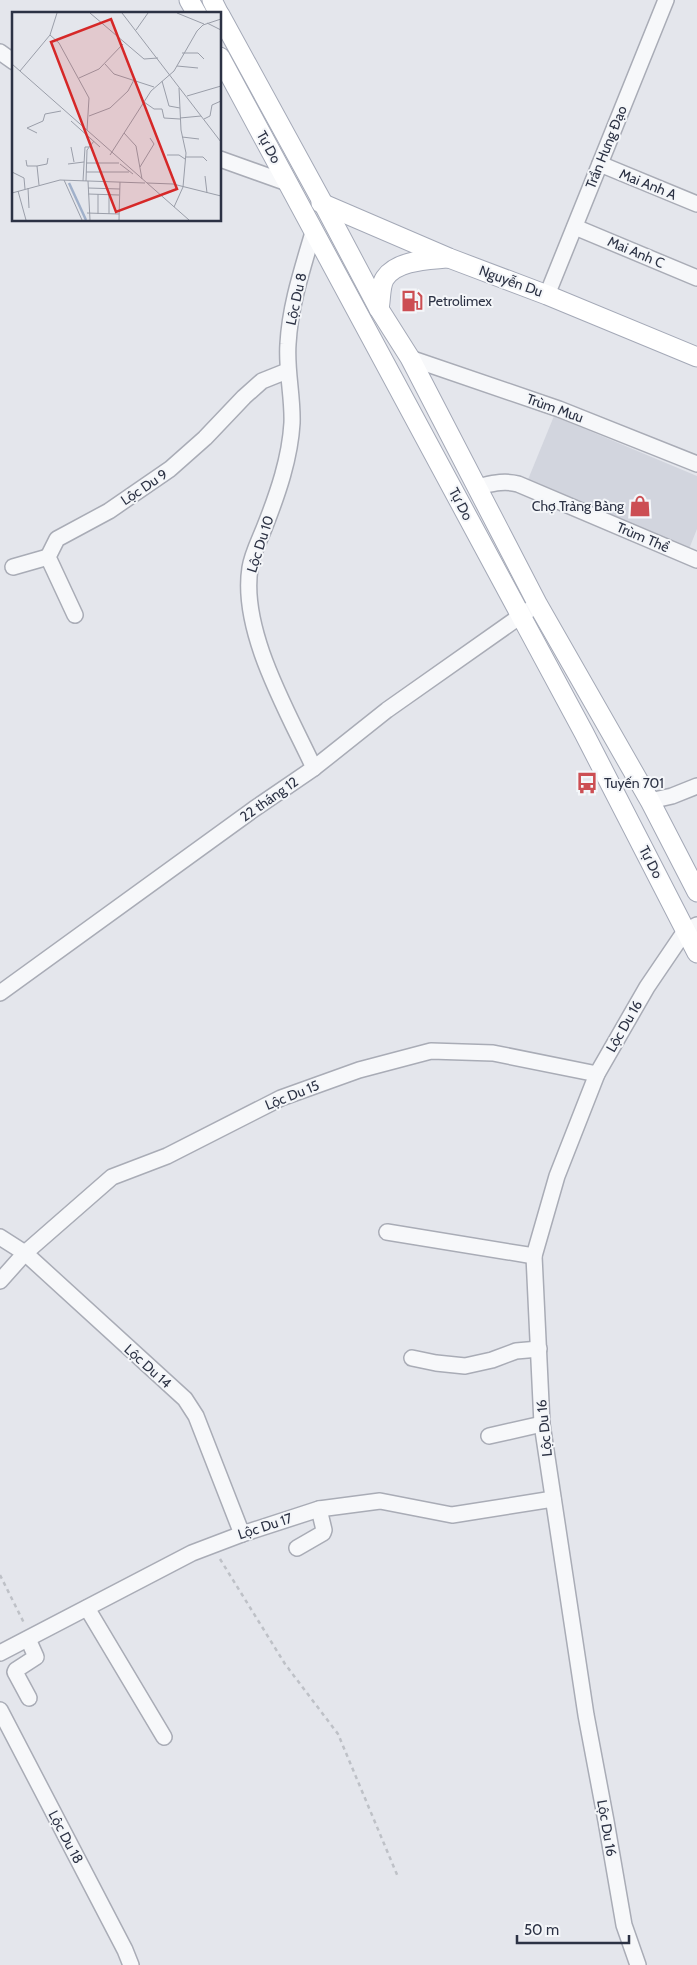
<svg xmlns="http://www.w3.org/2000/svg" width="697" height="1965" viewBox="0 0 697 1965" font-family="Cabin,sans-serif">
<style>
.built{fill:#d2d5de}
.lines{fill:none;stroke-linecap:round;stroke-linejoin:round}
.minor-casing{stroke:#a9acb6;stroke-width:18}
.major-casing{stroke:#a4a9b7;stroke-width:21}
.path{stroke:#bec1c7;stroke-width:2.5;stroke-dasharray:4 4;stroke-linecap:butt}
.minor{stroke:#f7f8fa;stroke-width:15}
.major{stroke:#fff;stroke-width:19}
.labels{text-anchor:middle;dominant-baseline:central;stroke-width:4;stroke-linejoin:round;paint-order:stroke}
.street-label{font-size:14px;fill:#2c3244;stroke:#f4f6f9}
.poi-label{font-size:14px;fill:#2c3244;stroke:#f4f6f9;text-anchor:start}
.inset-river{fill:none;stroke:#a0b0ca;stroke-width:2.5}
.inset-road{fill:none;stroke:#9a9ea9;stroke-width:1}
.view{fill:#d62828;fill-opacity:0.15;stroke:#d62828;stroke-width:2.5}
.inset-edge{fill:none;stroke:#2c3244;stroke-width:2.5}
</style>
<rect width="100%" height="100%" fill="#e4e6ec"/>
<!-- built -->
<path class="built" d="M554,416L697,476V529L689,549L527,482Z"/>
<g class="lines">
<!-- minor casing -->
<g class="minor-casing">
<g id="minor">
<path d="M0,52L14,62"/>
<path d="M220,159L290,184"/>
<path d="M600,164L697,204"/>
<path d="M575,227L697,278"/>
<path d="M547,295L666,0"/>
<path d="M410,358L559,409L697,464"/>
<path d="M477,487C491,484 503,480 518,484L697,560"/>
<path d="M13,567L48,557"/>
<path d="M75,615L48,557L57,539L109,511L170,469L205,438L244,397L262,381L287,371"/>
<path d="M314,768C288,712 240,631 250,568C252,554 260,539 265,526C278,493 290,458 292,423C293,397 286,370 288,344C290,305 303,267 314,229"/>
<path d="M650,801L672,796L697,786"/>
<path d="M0,993L254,809L314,768L387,710L529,610"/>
<path d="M387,1232L534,1256"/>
<path d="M0,1237L25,1253L185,1399L196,1416L242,1534"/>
<path d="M0,1281L25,1253L112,1177L167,1156L281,1098L359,1070L431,1051L493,1053L597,1074"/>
<path d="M412,1358L436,1363L465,1366L492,1360L516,1351L539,1349"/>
<path d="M489,1436L542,1424"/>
<path d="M297,1548L323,1533L324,1530L319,1509"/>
<path d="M87,1608L164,1737"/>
<path d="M28,1639L36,1657L16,1670L15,1672L29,1698"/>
<path d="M0,1653L192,1553L242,1534L319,1509L380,1501L452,1515L553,1499"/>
<path d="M0,1710L125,1950L131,1965"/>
<path d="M638,1965L624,1925L606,1821L586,1715L542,1424L534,1256L557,1176L597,1074L647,987L685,931L697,925"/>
</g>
</g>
<!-- major casing -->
<g class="major-casing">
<g id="major">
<path d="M189,0L197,14"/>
<path d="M212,0L219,14"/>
<path d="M220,15L324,205L379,309L410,358L538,605L650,801L697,892"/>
<path d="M220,57L584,733L697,953"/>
<path d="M321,203L449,258L547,295L697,357"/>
<path d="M379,309C381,300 380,285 385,278C397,260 428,260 447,258"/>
</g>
</g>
<!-- path -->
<g class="path">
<path d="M220,1559L285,1664L338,1734L398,1877"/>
<path d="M0,1575L25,1625"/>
</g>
<!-- minor -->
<use href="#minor" class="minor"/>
<!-- major -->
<use href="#major" class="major"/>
</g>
<!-- icons -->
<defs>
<g id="fuel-bare" transform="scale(1.725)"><path d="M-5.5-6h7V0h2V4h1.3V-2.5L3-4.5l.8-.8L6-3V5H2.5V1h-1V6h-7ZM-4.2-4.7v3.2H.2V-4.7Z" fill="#cc4e53" stroke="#f4f6f9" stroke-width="2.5" paint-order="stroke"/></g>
<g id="shop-bare" transform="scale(1.725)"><path d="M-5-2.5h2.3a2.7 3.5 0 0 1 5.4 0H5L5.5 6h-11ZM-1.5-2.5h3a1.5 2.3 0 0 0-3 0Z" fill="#cc4e53" stroke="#f4f6f9" stroke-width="2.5" paint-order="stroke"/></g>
<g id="bus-bare" transform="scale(1.725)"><path d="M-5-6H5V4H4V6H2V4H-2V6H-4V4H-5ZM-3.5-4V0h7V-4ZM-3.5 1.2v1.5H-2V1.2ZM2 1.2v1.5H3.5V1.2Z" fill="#cc4e53" stroke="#f4f6f9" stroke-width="2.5" paint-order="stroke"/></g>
</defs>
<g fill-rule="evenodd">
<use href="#fuel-bare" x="412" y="301"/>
<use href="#shop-bare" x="640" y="506"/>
<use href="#bus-bare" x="587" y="783"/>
</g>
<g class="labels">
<!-- street labels -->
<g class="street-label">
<text transform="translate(269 147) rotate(61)">Tự Do</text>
<text transform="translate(606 147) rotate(-68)">Trần Hưng Đạo</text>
<text transform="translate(648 184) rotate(22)">Mai Anh A</text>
<text transform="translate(636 252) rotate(23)">Mai Anh C</text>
<text transform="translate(511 281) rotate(20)">Nguyễn Du</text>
<text transform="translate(296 299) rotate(-78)">Lộc Du 8</text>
<text transform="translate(555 408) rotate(20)">Trùm Mưu</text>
<text transform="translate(144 487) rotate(-34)">Lộc Du 9</text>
<text transform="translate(461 504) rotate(62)">Tự Do</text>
<text transform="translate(643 537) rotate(23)">Trùm Thể</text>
<text transform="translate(260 544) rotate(-72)">Lộc Du 10</text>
<text transform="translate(269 799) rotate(-35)">22 tháng 12</text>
<text transform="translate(651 862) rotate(63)">Tự Do</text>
<text transform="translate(624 1026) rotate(-60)">Lộc Du 16</text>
<text transform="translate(292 1095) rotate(-22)">Lộc Du 15</text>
<text transform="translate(148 1366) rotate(42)">Lộc Du 14</text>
<text transform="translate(544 1428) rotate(-96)">Lộc Du 16</text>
<text transform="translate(265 1526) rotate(-18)">Lộc Du 17</text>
<text transform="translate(607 1828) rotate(80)">Lộc Du 16</text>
<text transform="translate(66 1837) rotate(62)">Lộc Du 18</text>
</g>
<!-- poi labels -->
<g class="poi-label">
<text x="428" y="301">Petrolimex</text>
<text x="624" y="506" text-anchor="end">Chợ Trảng Bàng</text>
<text x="604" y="783">Tuyến 701</text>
</g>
</g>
<!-- overview -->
<g transform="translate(12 12)">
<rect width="209" height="209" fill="#e4e6ec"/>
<path class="inset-river" d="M57,171L74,208"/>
<path class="inset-road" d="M78,1L132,47L146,46M110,1L209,130M165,1L192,12M195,11L209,18M124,18L136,1M38,23L47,31L77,86L75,118M170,41H186L192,47M0,52L177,208M93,52L102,62L142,75M165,54L186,56M8,59L38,23L45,1M67,66L87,57L111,32M150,69L157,94L168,96M167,76L169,118L174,141L171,175M175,84L209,74M132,90L142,97H150L152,106L168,107M77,104L98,96L116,79L123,66M168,106L189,104M192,107L198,104L200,93L209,89M59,109L88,135M25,121L15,116L31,109L33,102L49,99M112,121L124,134L130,167M170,125L187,127M59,135L62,150M98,143L139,79L162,59L185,19L191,13L209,7M155,143H167L173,147M173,145H191L195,149M14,148L15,154H25L35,152L36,146M74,151H107M56,152L72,150M108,152L121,162M25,154L27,173M128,155L142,132L138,126M0,160L12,166L13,177M74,160H117M193,164L195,181M52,168L70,208M71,169L73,135H77M74,169L75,138L82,129M76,169L78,208M135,171L161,172L209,184M16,176L17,196M76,176L108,177M6,179L14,208M0,181L48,168L133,171M76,182L107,183M97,183V202M162,195L171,175M75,201L107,202M86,202V182M107,208L108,170"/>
<path class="view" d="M99,7L165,177L104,200L39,30Z"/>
<rect width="209" height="209" class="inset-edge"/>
</g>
<!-- scale -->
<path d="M517 1935v8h112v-8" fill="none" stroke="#2c3244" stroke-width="2.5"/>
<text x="524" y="1935" font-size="15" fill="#2c3244" stroke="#f4f6f9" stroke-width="4" paint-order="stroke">50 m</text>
</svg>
